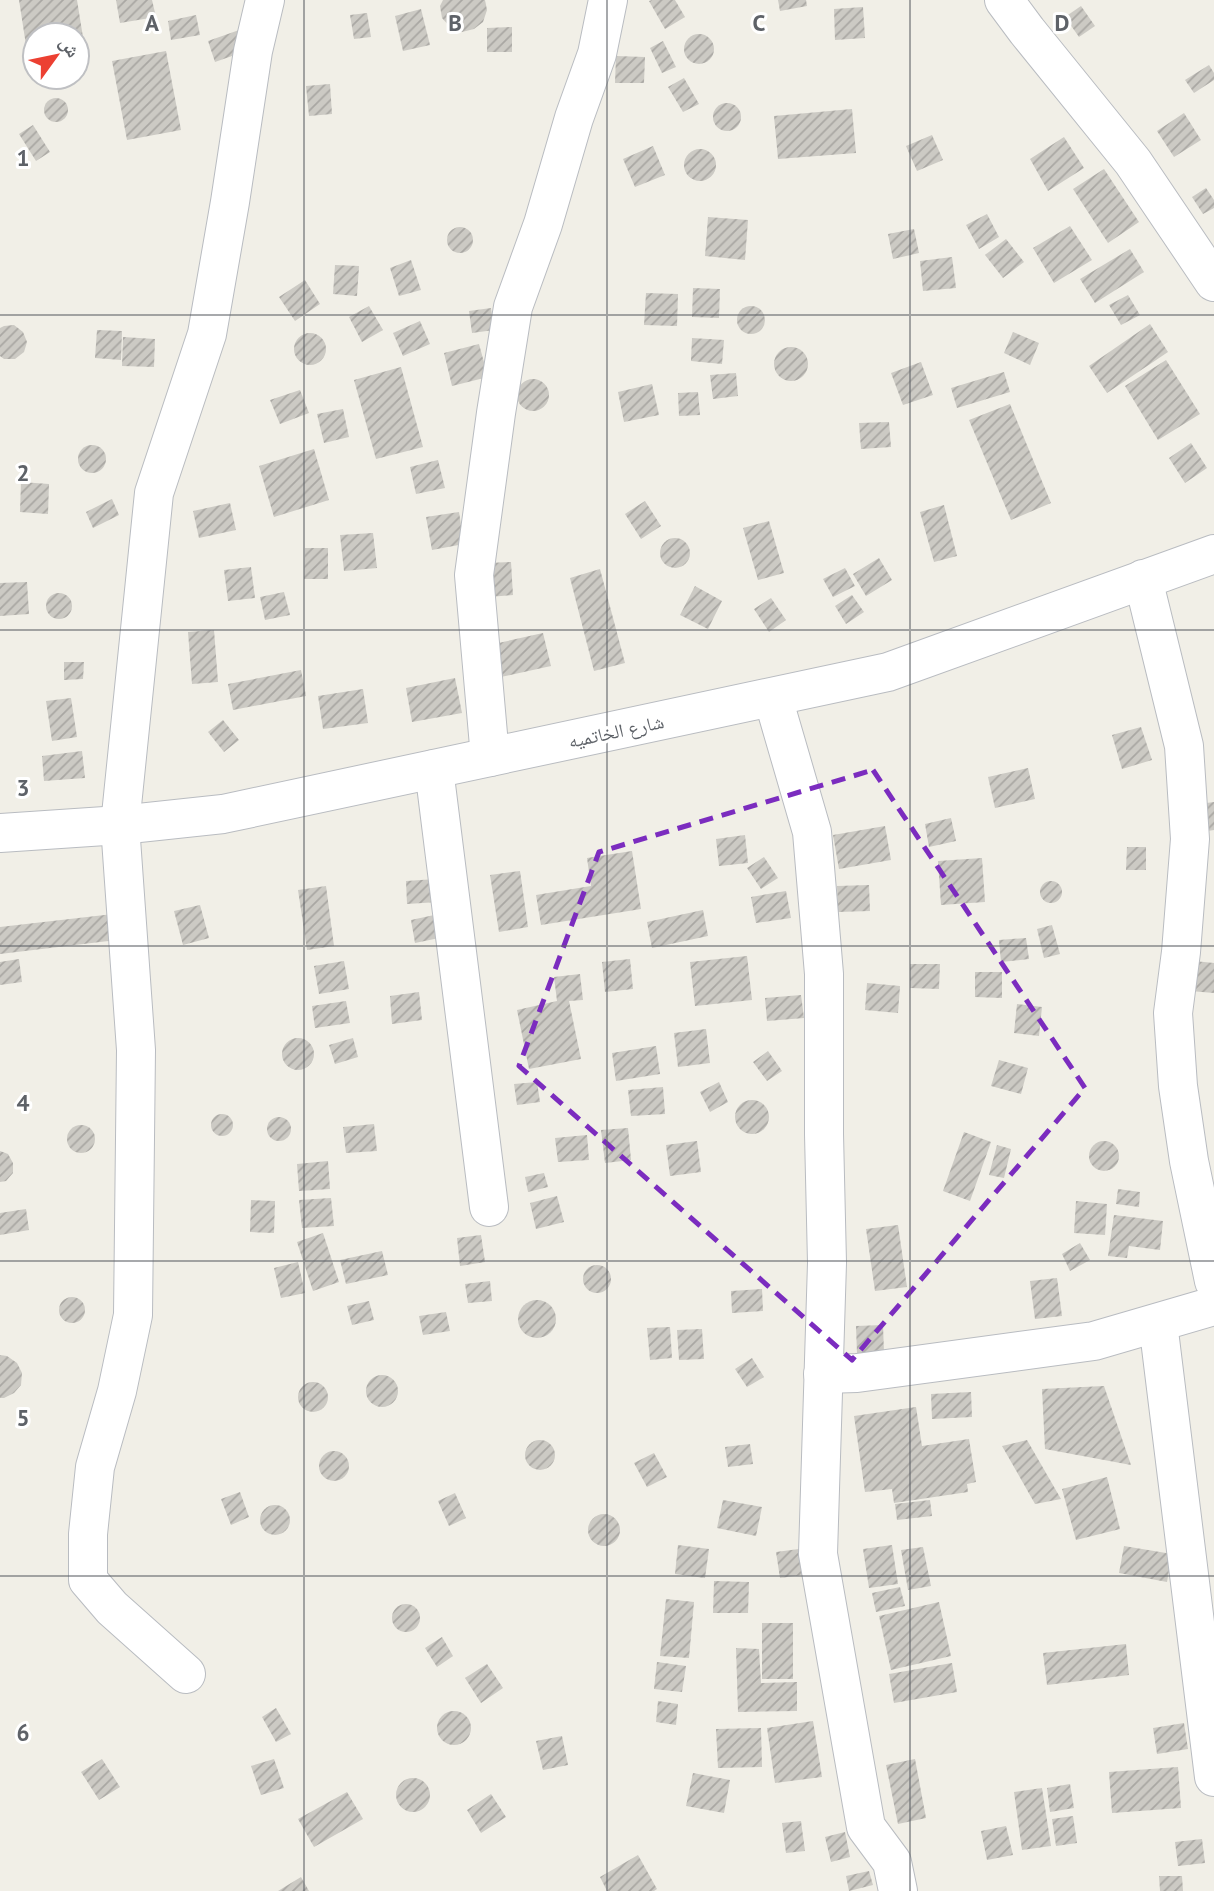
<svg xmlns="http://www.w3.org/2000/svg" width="1214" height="1891" viewBox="0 0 1214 1891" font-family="'PT Sans','Noto Naskh Arabic',sans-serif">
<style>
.building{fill:url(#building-hatch)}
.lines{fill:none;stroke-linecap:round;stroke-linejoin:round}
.minor-casing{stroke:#b9bcc1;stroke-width:40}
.tertiary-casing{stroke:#b9bcc1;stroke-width:40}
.minor{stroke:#fff;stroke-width:38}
.tertiary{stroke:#fff;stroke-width:38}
.marked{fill:none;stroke:#7b2cbf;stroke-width:5;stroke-dasharray:14 9;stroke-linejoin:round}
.grid{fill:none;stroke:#5e6268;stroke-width:2;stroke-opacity:0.55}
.labels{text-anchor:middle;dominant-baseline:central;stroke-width:6;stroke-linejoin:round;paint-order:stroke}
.street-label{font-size:19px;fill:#5e6268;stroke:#fff}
.grid-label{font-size:23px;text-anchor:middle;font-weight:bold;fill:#5e6268;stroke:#fff;stroke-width:6;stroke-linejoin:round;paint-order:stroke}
</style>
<defs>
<pattern id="building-hatch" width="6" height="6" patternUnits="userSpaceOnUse" patternTransform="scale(1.75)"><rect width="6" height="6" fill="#cccac4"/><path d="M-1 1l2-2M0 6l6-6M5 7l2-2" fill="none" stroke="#a9a7a3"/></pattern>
</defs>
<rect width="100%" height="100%" fill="#f1efe7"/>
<!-- building -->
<g class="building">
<path d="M19,0H77L87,62L77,63V35H35V70L30,71Z"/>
<path d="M116,0H152L156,17L120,23Z"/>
<path d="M443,0H485L487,10L483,22L474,29L462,32L451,28L442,18L440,6Z"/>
<path d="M652,0H675L685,17L665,29L649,1Z"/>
<path d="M778,0H806L807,6L780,11Z"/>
<path d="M1081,6L1095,26L1079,37L1065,17Z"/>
<path d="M863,7L865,38L835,40L834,9Z"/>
<path d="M421,9L430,45L403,51L395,16Z"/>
<path d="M367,13L371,37L354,39L350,15Z"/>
<path d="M196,15L200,35L171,40L168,21Z"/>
<path d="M512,27V52H487V28Z"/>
<path d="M242,29L249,50L215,62L208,41Z"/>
<circle cx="699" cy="49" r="15"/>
<path d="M663,41L676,67L662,73L650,48Z"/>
<path d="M166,51L181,130L127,140L112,61Z"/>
<path d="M616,56L645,57L644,83H615Z"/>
<path d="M1209,65L1214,73V80L1194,93L1185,80Z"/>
<path d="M684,78L699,104L683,112L668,87Z"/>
<path d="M330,84L332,114L309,116L306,86Z"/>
<circle cx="56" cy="110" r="12"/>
<circle cx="727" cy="117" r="14"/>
<path d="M852,109L856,153L778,159L774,116Z"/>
<path d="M1184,113L1201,140L1174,157L1157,131Z"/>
<path d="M33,125L50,152L36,161L19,134Z"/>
<path d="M932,135L943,160L917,171L906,146Z"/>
<path d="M1064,137L1084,168L1048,191L1030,159Z"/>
<path d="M653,146L665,175L635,187L623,159Z"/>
<circle cx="700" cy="165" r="16"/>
<path d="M1104,169L1139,222L1108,243L1073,189Z"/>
<path d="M1206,188L1214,200V208L1203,214L1192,197Z"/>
<path d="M987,214L999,237L979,249L966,225Z"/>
<path d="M708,217L748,220L745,260L705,256Z"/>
<path d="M1070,226L1092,260L1054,283L1033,248Z"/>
<circle cx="460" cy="240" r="13"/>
<path d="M914,229L919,253L893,259L888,234Z"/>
<path d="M1006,239L1024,262L1003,278L985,255Z"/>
<path d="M1130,249L1144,272L1095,303L1080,279Z"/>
<path d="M952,257L956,288L923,291L920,261Z"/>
<path d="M411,260L421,290L399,296L390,268Z"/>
<path d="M335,265L359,266L357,296L333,294Z"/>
<path d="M305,280L320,304L295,321L279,297Z"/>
<path d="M693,288L720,289L719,318L692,317Z"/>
<path d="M646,293L678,294L677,326L644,325Z"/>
<path d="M1128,295L1140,315L1121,325L1109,305Z"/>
<path d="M369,306L383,330L362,342L349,317Z"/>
<circle cx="751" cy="320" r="14"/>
<path d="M491,308L494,330L472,333L469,311Z"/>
<path d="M420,321L430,344L403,356L393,333Z"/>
<path d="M1150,324L1168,352L1107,393L1089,366Z"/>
<path d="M14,325L23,332L27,342L24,352L15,359H4L0,356V328L4,326Z"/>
<path d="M97,330L122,331L121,360L95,358Z"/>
<path d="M1013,332L1039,343L1030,365L1004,353Z"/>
<circle cx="310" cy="349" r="16"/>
<path d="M123,337L155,339L154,367L122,366Z"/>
<path d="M692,338L724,340L722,364L691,361Z"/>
<path d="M479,344L488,377L452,386L444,353Z"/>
<circle cx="791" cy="364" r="17"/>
<path d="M1166,360L1200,414L1158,440L1125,386Z"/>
<path d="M921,362L933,395L903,405L891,373Z"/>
<path d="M401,367L423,447L376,459L354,380Z"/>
<path d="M1004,372L1010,392L957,408L951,388Z"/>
<path d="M736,373L738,396L713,399L710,375Z"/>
<circle cx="533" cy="395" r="16"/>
<path d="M652,384L659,415L624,422L618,392Z"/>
<path d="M300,390L309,413L280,424L270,400Z"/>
<path d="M698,392L700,415L679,416L678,393Z"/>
<path d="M1010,404L1051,503L1011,520L969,420Z"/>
<path d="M343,409L349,437L324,443L317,414Z"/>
<path d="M889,422L891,447L861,449L859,423Z"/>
<path d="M1191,443L1207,468L1185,483L1169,458Z"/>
<circle cx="92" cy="459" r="14"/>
<path d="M314,449L329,500L274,517L259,466Z"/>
<path d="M438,460L445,488L416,494L410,467Z"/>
<path d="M21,482L49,484L48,514L20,512Z"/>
<path d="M112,499L119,515L93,528L86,512Z"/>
<path d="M645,501L661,526L641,539L625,514Z"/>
<path d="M230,503L236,530L199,538L193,511Z"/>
<path d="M944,505L957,556L934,562L920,512Z"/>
<path d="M459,512L464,544L432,550L426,517Z"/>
<path d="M769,521L784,573L758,580L743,528Z"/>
<path d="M373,533L377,568L344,571L340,535Z"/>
<circle cx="675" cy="553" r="15"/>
<path d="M305,548H328V579H304Z"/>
<path d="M879,558L892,580L866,596L853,574Z"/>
<path d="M511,562L513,595L489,597L488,563Z"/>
<path d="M251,567L255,598L228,601L224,570Z"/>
<path d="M845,568L855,586L833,597L823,579Z"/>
<path d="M600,569L625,663L594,671L570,578Z"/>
<path d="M27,582L29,614L0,616V583Z"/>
<path d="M695,586L722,601L708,629L680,615Z"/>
<path d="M284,592L290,615L265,620L260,597Z"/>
<circle cx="59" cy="606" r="13"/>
<path d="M852,595L864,612L846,624L835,606Z"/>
<path d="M771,598L786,620L769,632L754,609Z"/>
<path d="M214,630L218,682L192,684L188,632Z"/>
<path d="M543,633L551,666L501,677L494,644Z"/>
<path d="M64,662H84L83,679L64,680Z"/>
<path d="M301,670L306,696L233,710L228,684Z"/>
<path d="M455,678L462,713L412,722L406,688Z"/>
<path d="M363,689L368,723L323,729L318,696Z"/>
<path d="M71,698L77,737L52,741L46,701Z"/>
<path d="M223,720L239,740L224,752L208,732Z"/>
<path d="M1141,727L1152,760L1122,769L1112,735Z"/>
<path d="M82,751L85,778L44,781L42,756Z"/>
<path d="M1028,768L1035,799L995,808L988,777Z"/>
<path d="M1214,802V830L1195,833L1191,805Z"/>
<path d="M951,818L956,841L929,847L925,824Z"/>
<path d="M885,826L891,860L839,869L833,835Z"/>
<path d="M745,835L748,863L719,866L716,839Z"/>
<path d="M1127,847H1146V870H1126Z"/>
<path d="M632,851L641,909L541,925L536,895L591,886L587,858Z"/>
<path d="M764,857L778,878L761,889L747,868Z"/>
<path d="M982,858L985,902L941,905L938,861Z"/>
<path d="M520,871L528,927L499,932L490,875Z"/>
<path d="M436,879L438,902L407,904L406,881Z"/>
<circle cx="1051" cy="892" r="11"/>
<path d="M869,885L870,911L838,912L837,886Z"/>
<path d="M326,886L334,946L307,950L298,890Z"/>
<path d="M786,891L791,918L756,923L751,897Z"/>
<path d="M200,905L209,938L183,945L174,911Z"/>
<path d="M703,910L708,936L652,948L647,922Z"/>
<path d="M122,913L125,939L0,954V927Z"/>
<path d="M439,914L444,937L415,943L411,920Z"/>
<path d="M1052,925L1060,954L1044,958L1037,929Z"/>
<path d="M1026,938L1029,959L1001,962L999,940Z"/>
<path d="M747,956L752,1000L695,1006L690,962Z"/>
<path d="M19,959L22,982L0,985V962Z"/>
<path d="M630,959L633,989L605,992L602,962Z"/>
<path d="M344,961L349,989L319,994L314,966Z"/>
<path d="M1194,961L1214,963V993L1190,991Z"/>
<path d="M910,964H940L939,989L910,988Z"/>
<path d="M975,972H1002V998L975,997Z"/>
<path d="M580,974L583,1000L569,1001L581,1059L529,1069L517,1010L557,1001L554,977Z"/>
<path d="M867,983L900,986L898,1013L865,1010Z"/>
<path d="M419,992L422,1020L392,1024L390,996Z"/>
<path d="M801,995L804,1018L767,1021L765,998Z"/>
<path d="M346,1001L350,1023L315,1028L312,1006Z"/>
<path d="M1017,1004L1042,1007L1039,1036L1014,1033Z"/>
<path d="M706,1029L710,1063L678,1067L674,1033Z"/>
<circle cx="298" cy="1054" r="16"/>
<path d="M353,1038L358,1057L335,1064L329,1045Z"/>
<path d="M656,1046L660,1074L616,1081L612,1053Z"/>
<path d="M768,1051L782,1071L767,1081L753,1062Z"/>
<path d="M999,1060L1028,1068L1021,1094L991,1086Z"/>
<path d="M537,1082L540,1102L517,1105L514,1084Z"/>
<path d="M719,1082L728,1102L710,1112L700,1092Z"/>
<path d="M663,1087L665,1114L631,1116L628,1090Z"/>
<circle cx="752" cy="1117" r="17"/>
<circle cx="222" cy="1125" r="11"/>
<circle cx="279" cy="1129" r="12"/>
<path d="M374,1124L377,1151L346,1153L343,1127Z"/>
<circle cx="81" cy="1139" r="14"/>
<path d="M628,1128L631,1160L605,1163L601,1130Z"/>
<path d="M964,1132L991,1142L970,1201L943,1191Z"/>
<path d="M587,1135L589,1160L558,1162L555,1138Z"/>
<path d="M697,1141L701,1172L670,1176L666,1145Z"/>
<circle cx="1104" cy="1156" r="15"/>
<path d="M997,1145L1011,1149L1004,1178L989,1175Z"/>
<path d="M0,1151L8,1154L13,1163V1173L6,1181L0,1182Z"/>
<path d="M328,1161L330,1189L299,1191L297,1164Z"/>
<path d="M544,1173L548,1187L528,1192L525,1177Z"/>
<path d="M1118,1189L1140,1192L1139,1207L1116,1204Z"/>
<path d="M557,1196L564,1222L536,1229L530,1203Z"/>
<path d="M331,1198L334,1226L302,1228L299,1200Z"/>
<path d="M251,1200L275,1201L274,1233L250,1232Z"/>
<path d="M1076,1201L1107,1204L1105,1235L1074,1233Z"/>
<path d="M26,1209L29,1230L0,1235V1213Z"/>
<path d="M1114,1215L1163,1221L1160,1250L1129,1246L1127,1258L1108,1256Z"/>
<path d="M898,1225L907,1287L875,1291L866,1229Z"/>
<path d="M323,1233L339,1282L313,1291L297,1242Z"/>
<path d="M481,1235L485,1262L460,1266L457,1238Z"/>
<path d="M1080,1243L1090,1260L1070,1271L1062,1254Z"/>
<path d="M382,1251L388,1275L346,1284L340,1260Z"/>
<path d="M298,1262L305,1293L281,1298L274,1268Z"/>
<circle cx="597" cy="1279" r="14"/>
<path d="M1057,1278L1062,1316L1035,1319L1030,1281Z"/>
<path d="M490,1281L492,1301L468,1303L465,1284Z"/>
<path d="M762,1289L763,1311L732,1313L731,1291Z"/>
<circle cx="72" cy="1310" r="13"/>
<circle cx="537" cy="1319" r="19"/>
<path d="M369,1301L374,1320L352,1325L347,1306Z"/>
<path d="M446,1312L450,1331L423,1335L419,1316Z"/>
<path d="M883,1325L884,1353L857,1354L856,1326Z"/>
<path d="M670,1327L672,1358L650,1360L647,1328Z"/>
<path d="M702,1329L704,1359L679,1360L677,1330Z"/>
<path d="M0,1355L7,1356L17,1363L22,1373L21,1385L14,1393L4,1398H0Z"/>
<path d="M752,1358L764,1377L747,1387L735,1369Z"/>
<circle cx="382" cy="1391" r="16"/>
<circle cx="313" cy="1397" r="15"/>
<path d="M1104,1386L1131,1465L1045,1449L1042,1389Z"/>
<path d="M971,1392L972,1417L932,1419L931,1394Z"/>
<path d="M916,1407L922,1446L969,1439L976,1482L967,1484L968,1492L894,1503L892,1489L865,1492L854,1416Z"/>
<path d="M1027,1440L1061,1499L1035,1504L1002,1446Z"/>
<circle cx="540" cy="1455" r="15"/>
<path d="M750,1444L753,1464L728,1467L725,1447Z"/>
<circle cx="334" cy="1466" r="15"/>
<path d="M654,1453L667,1477L647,1487L634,1463Z"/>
<path d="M1107,1477L1120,1529L1076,1540L1062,1489Z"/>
<path d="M240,1492L249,1517L231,1525L221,1499Z"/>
<path d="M455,1493L466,1518L449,1526L438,1501Z"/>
<path d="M723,1500L762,1507L756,1536L717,1528Z"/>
<path d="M930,1500L932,1516L897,1520L895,1504Z"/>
<circle cx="275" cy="1520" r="15"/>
<circle cx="604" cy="1530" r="16"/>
<path d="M678,1545L709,1549L705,1578L675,1574Z"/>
<path d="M892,1545L898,1584L869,1588L863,1549Z"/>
<path d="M1124,1546L1172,1554L1167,1582L1119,1573Z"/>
<path d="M923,1547L931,1586L908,1590L901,1550Z"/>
<path d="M799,1549L802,1575L780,1578L776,1552Z"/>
<path d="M714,1581L749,1582L748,1613H713Z"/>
<path d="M900,1587L905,1606L876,1612L872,1593Z"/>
<path d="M666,1599L694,1602L689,1658L660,1656Z"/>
<path d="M939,1602L951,1656L891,1670L879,1616Z"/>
<circle cx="406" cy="1618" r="14"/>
<rect x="762" y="1623" width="31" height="56"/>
<path d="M442,1637L453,1656L437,1667L425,1648Z"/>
<path d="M1126,1644L1129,1675L1047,1685L1043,1653Z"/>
<path d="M736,1648L759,1649L761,1683L797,1682V1711L738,1712Z"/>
<path d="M657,1662L686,1666L682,1692L654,1689Z"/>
<path d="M952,1663L957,1692L894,1703L889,1674Z"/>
<path d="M487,1664L503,1688L481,1703L465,1678Z"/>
<path d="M658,1701L678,1704L676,1725L656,1722Z"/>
<path d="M276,1708L291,1734L276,1742L262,1717Z"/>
<circle cx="454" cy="1728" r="17"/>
<path d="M813,1721L822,1777L775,1783L767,1728Z"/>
<path d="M1184,1723L1188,1749L1157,1754L1153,1728Z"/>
<path d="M761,1728L762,1767L718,1768L716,1729Z"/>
<path d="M562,1736L568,1765L543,1770L536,1741Z"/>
<path d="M102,1759L120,1787L99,1800L81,1772Z"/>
<path d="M274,1759L284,1788L261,1795L251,1766Z"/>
<path d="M915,1759L926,1818L898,1824L886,1765Z"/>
<path d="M1178,1767L1181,1808L1112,1813L1109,1772Z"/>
<path d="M693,1773L730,1780L724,1813L686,1806Z"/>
<circle cx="413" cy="1795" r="17"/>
<path d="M1070,1784L1074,1808L1050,1812L1047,1788Z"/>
<path d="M1042,1788L1051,1846L1022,1850L1014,1792Z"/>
<path d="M347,1792L363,1819L314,1847L298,1819Z"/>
<path d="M491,1794L506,1817L481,1833L467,1810Z"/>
<path d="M1073,1816L1077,1843L1056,1846L1052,1819Z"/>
<path d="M801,1821L805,1851L786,1853L782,1823Z"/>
<path d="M1006,1826L1013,1855L987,1860L981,1831Z"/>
<path d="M845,1832L850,1857L831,1862L825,1837Z"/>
<path d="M1202,1839L1205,1863L1178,1866L1175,1842Z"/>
<path d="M638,1855L657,1889L654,1891H607L600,1877Z"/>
<path d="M869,1871L873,1885L849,1891L846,1876Z"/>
<path d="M1159,1876H1182L1183,1891H1160Z"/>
<path d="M301,1877L309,1891H278Z"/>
</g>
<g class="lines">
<!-- minor casing -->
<g class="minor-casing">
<g id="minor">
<path d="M1004,0L1027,31L1133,162L1214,282"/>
<path d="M1143,579L1184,746L1190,839L1181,952L1173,1013L1178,1086L1189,1161L1214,1281"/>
<path d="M773,698L812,832L824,974V1134L827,1263L818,1554L866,1827L892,1862L898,1891"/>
<path d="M490,757L474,575L496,413L513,307L543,224L574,118L597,54L608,0"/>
<path d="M434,769L489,1207"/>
<path d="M1158,1323L1214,1777"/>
<path d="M823,1374L857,1373L1094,1341L1214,1306"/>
<path d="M186,1674L112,1608L88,1580V1534L95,1467L117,1391L133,1315L136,1050L120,825L154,493L207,334L230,202L253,51L265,0"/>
</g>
</g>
<!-- tertiary casing -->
<g class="tertiary-casing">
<path id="tertiary" d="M0,833L120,825L223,814L888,672L1214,554"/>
</g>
<!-- minor -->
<use href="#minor" class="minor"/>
<!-- tertiary -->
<use href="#tertiary" class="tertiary"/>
</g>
<!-- marked area -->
<path class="marked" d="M873,770L1085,1088L852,1360L519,1066L599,852Z"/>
<!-- grid -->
<path class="grid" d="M304,0V1891M607,0V1891M910,0V1891M0,315H1214M0,630H1214M0,946H1214M0,1261H1214M0,1576H1214"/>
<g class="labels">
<!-- street labels -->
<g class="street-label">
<text transform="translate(616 731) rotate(-12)">شارع الخاتميه</text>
</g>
</g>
<g class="grid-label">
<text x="152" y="31">A</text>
<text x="455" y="31">B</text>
<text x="759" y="31">C</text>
<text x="1062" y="31">D</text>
<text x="23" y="166">1</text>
<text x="23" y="481">2</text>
<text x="23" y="796">3</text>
<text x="23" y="1111">4</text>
<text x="23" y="1426">5</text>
<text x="23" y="1741">6</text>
</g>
<!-- north arrow -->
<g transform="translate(56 56) rotate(57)"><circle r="33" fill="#ffffff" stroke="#bfc0c3" stroke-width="2"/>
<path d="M0-5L12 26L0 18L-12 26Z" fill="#ec4032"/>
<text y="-10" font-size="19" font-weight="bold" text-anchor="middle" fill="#5e6268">ش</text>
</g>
</svg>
